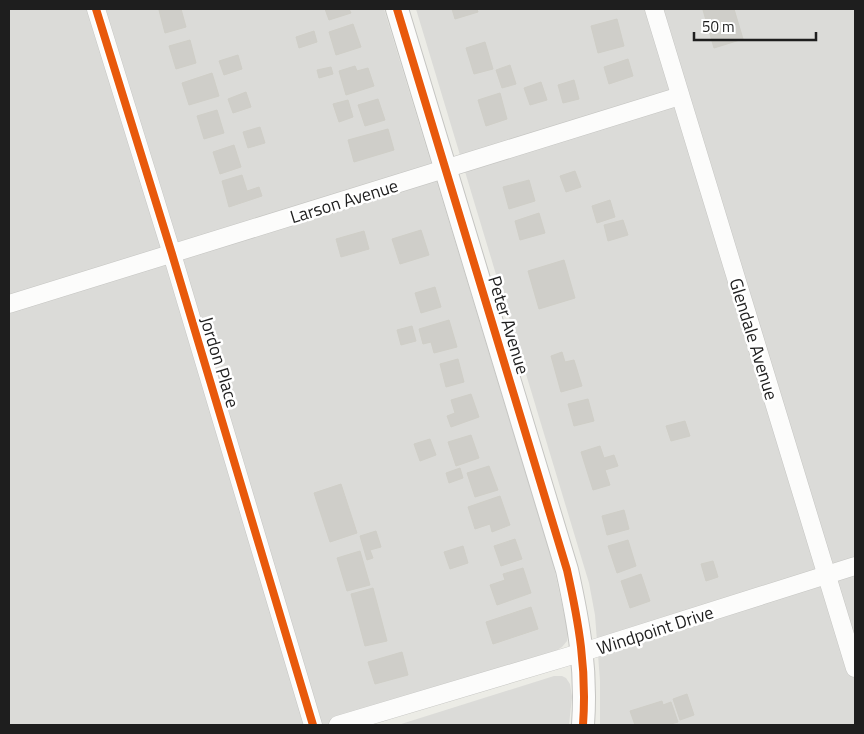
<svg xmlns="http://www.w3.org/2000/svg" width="864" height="734" viewBox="0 0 864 734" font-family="'Titillium Web',sans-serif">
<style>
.residential{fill:#dbdbd8}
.building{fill:#cfcec9;stroke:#cfcec7}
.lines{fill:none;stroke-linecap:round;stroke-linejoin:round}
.minor-casing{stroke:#c5c5c2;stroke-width:19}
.tertiary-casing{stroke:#c5c5c2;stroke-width:24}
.minor{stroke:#fcfcfb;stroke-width:18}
.tertiary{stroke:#fcfcfb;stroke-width:22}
.cycleway-casing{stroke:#fff;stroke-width:11}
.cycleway{stroke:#e8590c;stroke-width:8}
.labels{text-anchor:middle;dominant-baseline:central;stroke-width:5;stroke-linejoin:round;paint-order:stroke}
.street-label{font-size:18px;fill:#1e1e1e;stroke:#fff}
</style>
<rect width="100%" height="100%" fill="#ecece6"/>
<!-- residential -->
<g class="residential">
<path d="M9,9H384L553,563L568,632L567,641L562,647L551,654L326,725H9Z"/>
<path d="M416,9H855V725H600V681L595,615L589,583Z"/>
<path d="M554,676H562L566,678L570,684L572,697L569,725H398Z"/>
</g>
<!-- building -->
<g class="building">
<path d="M163,9H181L186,27L165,33L159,10Z"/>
<path d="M325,9H349L351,13L329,20Z"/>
<path d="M452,9H477L478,12L455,19Z"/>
<path d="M708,9H734L743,39L714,48L703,10Z"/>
<path d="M617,19L624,46L598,53L591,26Z"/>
<path d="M353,24L361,47L336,55L329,32Z"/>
<path d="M314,31L317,42L299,48L296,37Z"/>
<path d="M190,40L196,63L176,69L169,46Z"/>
<path d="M485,42L493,69L474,74L466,48Z"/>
<path d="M238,55L242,69L224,75L219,61Z"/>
<path d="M628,59L633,76L609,84L604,67Z"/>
<path d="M510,65L516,84L502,88L496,70Z"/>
<path d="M355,66L357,71L368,68L374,86L346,95L339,71Z"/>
<path d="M331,67L333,74L319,78L317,70Z"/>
<path d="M212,73L219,96L189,105L182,83Z"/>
<path d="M574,80L579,99L563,103L558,85Z"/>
<path d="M541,82L547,100L530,105L524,88Z"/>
<path d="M246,92L251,107L233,113L228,99Z"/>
<path d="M500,93L507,119L486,126L478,100Z"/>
<path d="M378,99L385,120L365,126L358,105Z"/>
<path d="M348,100L353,117L339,122L333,104Z"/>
<path d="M217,110L224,133L204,139L197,116Z"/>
<path d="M260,127L265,143L248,148L243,132Z"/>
<path d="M388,129L394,150L354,162L348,140Z"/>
<path d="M234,145L241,167L220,174L213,152Z"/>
<path d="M575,171L581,187L566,192L560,176Z"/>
<path d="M242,175L247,191L259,187L262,196L229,207L222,181Z"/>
<path d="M529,180L535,201L509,209L503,187Z"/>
<path d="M610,200L615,217L597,223L592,206Z"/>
<path d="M539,213L545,233L520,240L515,221Z"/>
<path d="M623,220L628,235L608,241L604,225Z"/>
<path d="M421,230L429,255L400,264L392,239Z"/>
<path d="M364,231L369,249L341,257L336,239Z"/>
<path d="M564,260L575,298L539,309L528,271Z"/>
<path d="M435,287L441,307L421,313L415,293Z"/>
<path d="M449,320L457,347L434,353L431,342L423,344L419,329Z"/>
<path d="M412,326L416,341L401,345L397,330Z"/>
<path d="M562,352L565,362L574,360L582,386L561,392L551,356Z"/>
<path d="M458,359L464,382L446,387L440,364Z"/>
<path d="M471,394L479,417L451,427L447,416L455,413L451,400Z"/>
<path d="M588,399L594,421L574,426L568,404Z"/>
<path d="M685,421L690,436L671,441L666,426Z"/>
<path d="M471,435L479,458L456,466L448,442Z"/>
<path d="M430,439L436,455L420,461L414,444Z"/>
<path d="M600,446L604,458L614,455L618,466L605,470L610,485L593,490L581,452Z"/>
<path d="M489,466L498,490L475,497L467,473Z"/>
<path d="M460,468L463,478L449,483L446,473Z"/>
<path d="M341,484L357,533L330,542L314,493Z"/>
<path d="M500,496L510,525L492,532L490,524L475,529L468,507Z"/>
<path d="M624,510L629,529L607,535L602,516Z"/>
<path d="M376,531L381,547L370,550L373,558L367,560L360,536Z"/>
<path d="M515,539L522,559L501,566L494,546Z"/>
<path d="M628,540L636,566L617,573L608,546Z"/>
<path d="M463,546L468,563L450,569L444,552Z"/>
<path d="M360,551L370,585L347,591L337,558Z"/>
<path d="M713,561L718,577L706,581L701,564Z"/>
<path d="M523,568L531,593L497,605L490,585L505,580L503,574Z"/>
<path d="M641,574L650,601L630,608L621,581Z"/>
<path d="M373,588L387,641L365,646L351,594Z"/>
<path d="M531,607L538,629L493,644L486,622Z"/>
<path d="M402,652L408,675L375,684L368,662Z"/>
<path d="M687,694L694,715L680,720L673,699Z"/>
<path d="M662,701L663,705L671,702L678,722L667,725H635L630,711Z"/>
</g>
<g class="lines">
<!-- minor casing -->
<g class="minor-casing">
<g id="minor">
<path d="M96,9L172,254L313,725"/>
<path d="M654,9L855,668"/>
<path d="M9,304L680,96"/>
<path d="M338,725L583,652L855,566"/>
</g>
</g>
<!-- tertiary casing -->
<g class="tertiary-casing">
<path id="tertiary" d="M397,9L567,570C579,624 587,670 583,725"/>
</g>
<!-- minor -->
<use href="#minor" class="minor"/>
<!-- tertiary -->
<use href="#tertiary" class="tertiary"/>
<!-- cycleway casing -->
<g class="cycleway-casing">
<g id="cycleway">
<path d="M96,9L172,254L313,725"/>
<path d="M397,9L567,570C579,624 587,670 583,725"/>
</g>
</g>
<!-- cycleway -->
<use href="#cycleway" class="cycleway"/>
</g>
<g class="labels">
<!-- street labels -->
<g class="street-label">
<text transform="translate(344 201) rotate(-17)">Larson Avenue</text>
<text transform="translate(509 325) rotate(73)">Peter Avenue</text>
<text transform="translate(754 339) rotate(73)">Glendale Avenue</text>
<text transform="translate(220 362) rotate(73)">Jordon Place</text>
<text transform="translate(655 630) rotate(-18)">Windpoint Drive</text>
</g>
</g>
<!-- border -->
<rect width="864" height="734" fill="none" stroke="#1e1e1e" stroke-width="20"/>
<!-- scale -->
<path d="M694 32v8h122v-8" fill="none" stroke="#1e1e1e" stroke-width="2.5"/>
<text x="702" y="32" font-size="15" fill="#1e1e1e" stroke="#ffffff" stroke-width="4" paint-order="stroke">50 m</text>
</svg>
